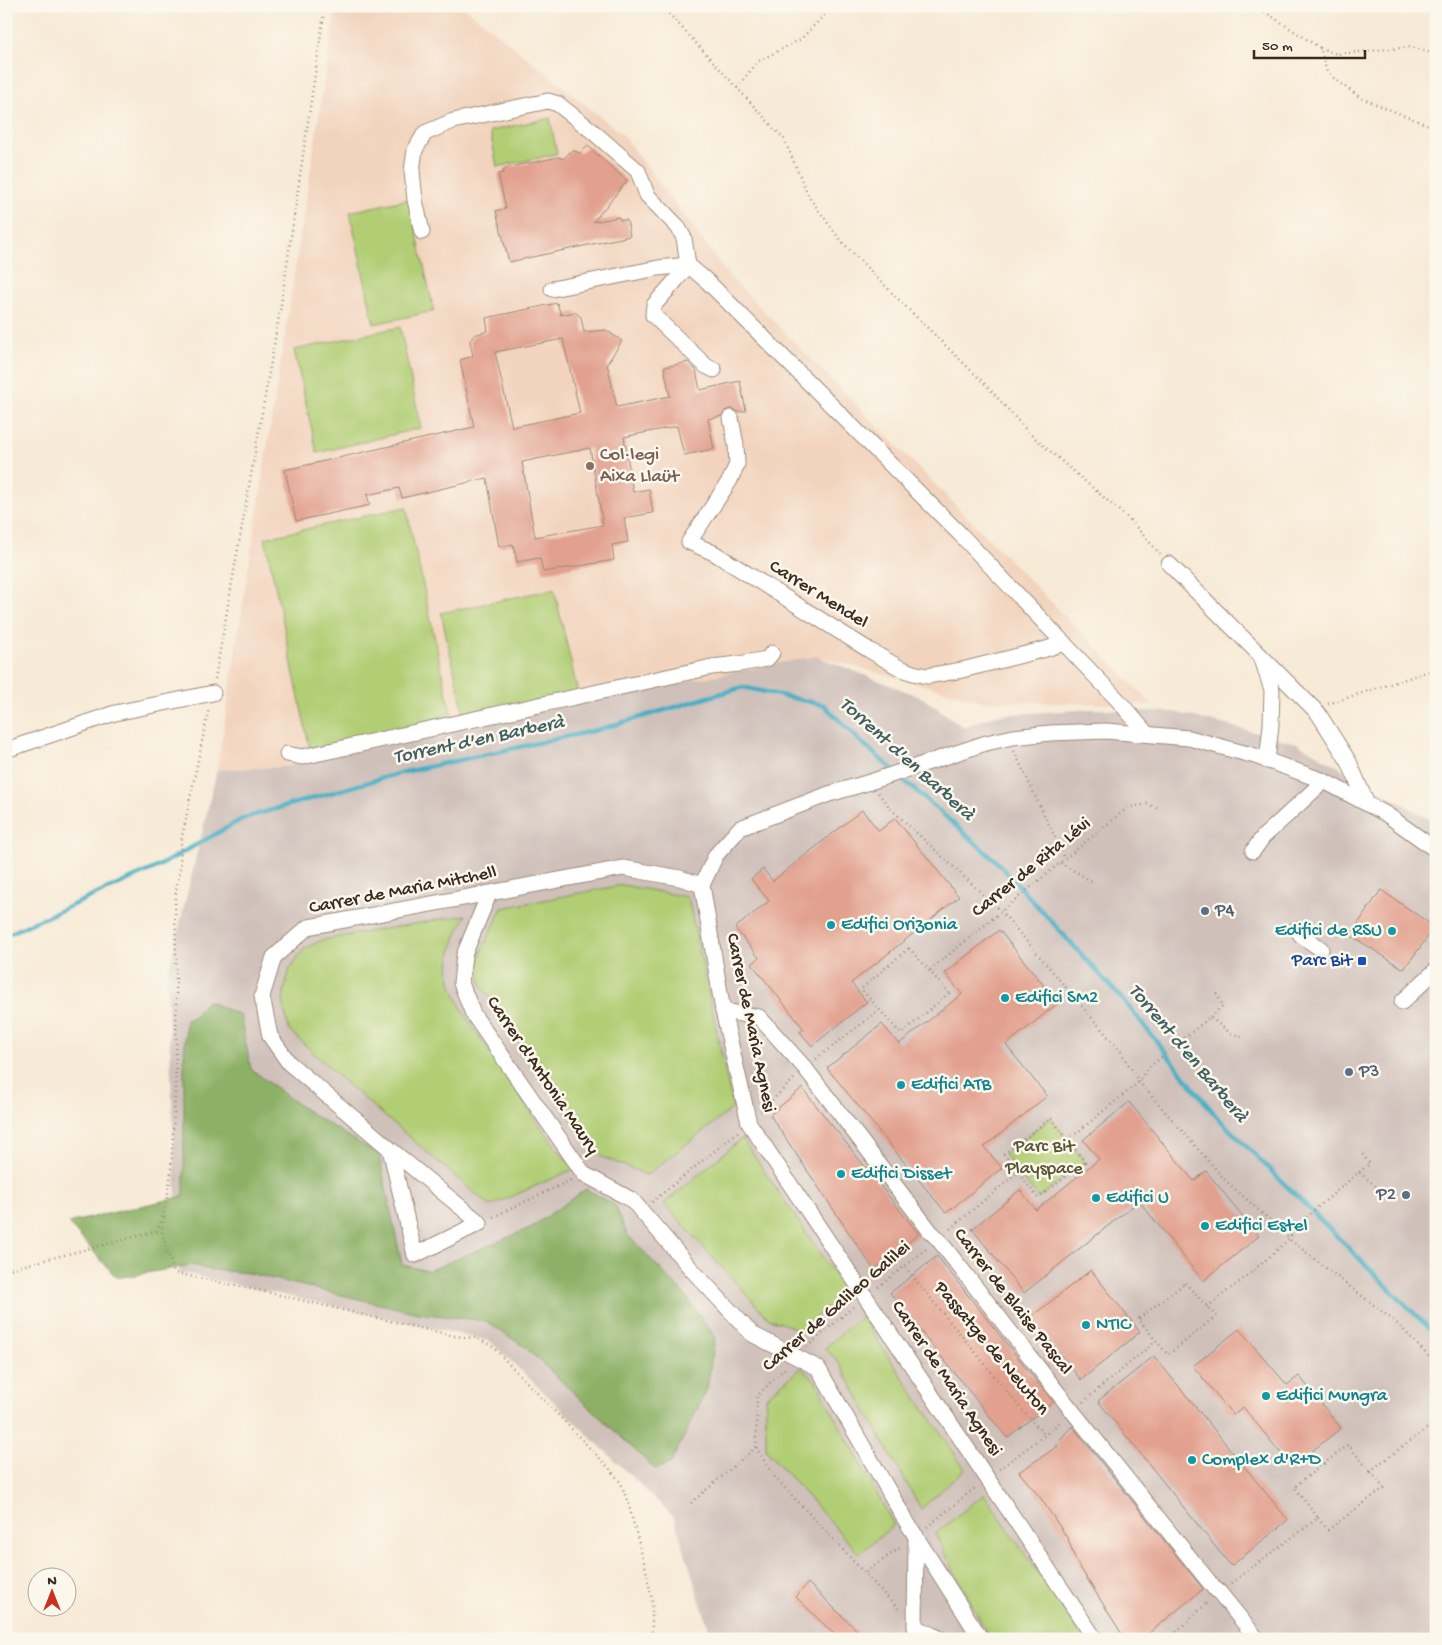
<svg xmlns="http://www.w3.org/2000/svg" width="1442" height="1645" viewBox="0 0 1442 1645" font-family="'Gochi Hand',sans-serif">
<style>
.built{fill:#f2d4be}
.industrial{fill:#cfc0ba}
.green{fill:#b1ce74;stroke:#767c49}
.forest{fill:#8cb166;stroke:#646e42}
.lines{fill:none;stroke-linecap:round;stroke-linejoin:round}
.stream{stroke:#44aec2;stroke-width:4.5}
.building{fill:#e2a08e;fill-rule:evenodd}
.minor-casing{stroke:#998a7a;stroke-width:17}
.path{stroke:#998a7a;stroke-width:2.5;stroke-dasharray:1 4;stroke-linecap:butt}
.minor{stroke:#fff;stroke-width:15}
.education-dot{fill:#8d6e63;stroke:#fbf7ec;stroke-width:2}
.service-dot{fill:#5c6f8a;stroke:#fbf7ec;stroke-width:2}
.culture-dot{fill:#0f9aa8;stroke:#fbf7ec;stroke-width:2}
.transit-dot{fill:#1a4fb4;stroke:#fbf7ec;stroke-width:2}
.labels{text-anchor:middle;dominant-baseline:central;stroke-width:5;stroke-linejoin:round;paint-order:stroke}
.education-label{font-size:19px;fill:#785e54;stroke:#fbf7ec;text-anchor:start}
.street-label{font-size:19px;fill:#3b2a1e;stroke:#fbf7ec}
.service-label{font-size:19px;fill:#4e5e75;stroke:#fbf7ec;text-anchor:start}
.culture-label{font-size:19px;fill:#0d838f;stroke:#fbf7ec;text-anchor:start}
.transit-label{font-size:19px;fill:#164399;stroke:#fbf7ec;text-anchor:end}
.park-label{font-size:19px;fill:#585334;stroke:#fbf7ec}
.water-label{font-size:20px;font-style:italic;fill:#3f5f60;stroke:#fbf7ec}
</style>
<rect width="100%" height="100%" fill="#fbf7ec"/>
<filter id="ink" filterUnits="userSpaceOnUse"><feTurbulence type="fractalNoise" baseFrequency=".02" numOctaves="2"/><feDisplacementMap in="SourceGraphic" scale="10" xChannelSelector="R" yChannelSelector="G"/><feConvolveMatrix kernelMatrix="1 2 1 2 8 2 1 2 1" color-interpolation-filters="sRGB"/></filter>
<filter id="wash" filterUnits="userSpaceOnUse"><feTurbulence type="fractalNoise" baseFrequency=".0096" numOctaves="4" result="noise"/><feDisplacementMap in="SourceGraphic" scale="20" xChannelSelector="R" yChannelSelector="G"/><feGaussianBlur stdDeviation="1.12" result="paint"/><feColorMatrix in="noise" values="0 0 0 0 0 0 0 0 0 0 0 0 0 0 0 0 0 1.4 0 .05"/><feComposite in="paint" operator="in"/></filter>
<g filter="url(#wash)">
<rect width="100%" height="100%" fill="#f7ead6"/>
<!-- built -->
<path class="built" d="M336,6H463L623,135L729,276L1153,705L983,701L816,656L283,767L217,770Z"/>
<!-- industrial -->
<path class="industrial" d="M816,656L923,698L963,727L996,715L1093,709L1174,712L1297,743L1436,823V1639H712L674,1517L490,1341L179,1272L167,977L217,770L283,767L605,697Z"/>
<!-- green -->
<g class="green">
<path d="M550,118L557,154L497,167L490,131Z"/>
<path d="M409,199L434,311L374,324L350,212Z"/>
<path d="M400,327L421,428L317,453L294,350Z"/>
<path d="M406,507L452,718L310,750L265,538Z"/>
<path d="M554,589L578,693L465,717L441,613Z"/>
<path d="M622,885L688,897L733,1108L647,1175L600,1156L589,1145L481,985L478,963L482,950L502,908Z"/>
<path d="M466,915C456,935 445,958 451,981C458,1011 483,1041 500,1067C524,1102 546,1137 574,1169L490,1206L341,1079L289,1030L283,1005L284,991L290,968L304,949L322,940Z"/>
<path d="M1051,1118L1085,1162L1038,1198L1004,1154Z"/>
<path d="M742,1138L846,1292L800,1330L768,1318L664,1204Z"/>
<path d="M861,1316L965,1469L921,1509L837,1359L824,1349Z"/>
<path d="M801,1368L815,1380L894,1525L859,1554L766,1450V1397Z"/>
<path d="M984,1494L1083,1639H990L935,1534Z"/>
</g>
<!-- forest -->
<path class="forest" d="M207,1001L240,1015L251,1069L304,1109L379,1155L402,1265L428,1271L530,1228L586,1189L615,1205L627,1234L685,1295L715,1337L707,1389L671,1463L655,1469L525,1347L485,1321L418,1313L248,1273L205,1269L193,1265L117,1278L68,1223L184,1196V1058L186,1020L192,1018Z"/>
<g class="lines">
<!-- stream -->
<g class="stream">
<path d="M898,775L996,861L1126,1003L1216,1116L1436,1335"/>
<path d="M6,935L157,867L244,818L400,773L597,730L743,687L824,705L861,742L893,770"/>
</g>
</g>
<g id="blocks">
<!-- building -->
<g class="building">
<path d="M588,146L627,181L593,222L619,217L620,220H627L630,236L509,262L496,211L506,208L498,174L503,173L505,168L559,157L563,159L572,150L580,153Z"/>
<path d="M557,303L561,315L575,312L581,317L584,332L606,330L622,341L607,364L617,407L670,396L664,367L688,362L696,370L700,390L740,381L746,411L738,412L734,409H729L725,411L722,416L708,419L714,449L684,455L677,426L624,437L633,492L649,489L653,513L624,518L628,542L612,545L614,560L543,572L540,558L517,562L513,544L499,547L487,478L402,498L399,488L367,495L370,505L296,521L285,470L474,427L460,360L473,356L470,341L474,335L488,331L486,318ZM563,339L580,413L512,427L495,352ZM590,448L603,525L535,537L522,462Z"/>
<path d="M862,810L879,831L895,818L959,897L851,983L867,1002L812,1046L800,1032L804,1029L752,964L759,958L735,928L769,901L751,879L763,869L773,881Z"/>
<path d="M1381,890L1435,927L1404,969L1350,935Z"/>
<path d="M999,930L1058,1003L1006,1045L1047,1096L984,1147L1002,1168L946,1213L827,1068L882,1024L899,1044L932,1018L962,994L945,973Z"/>
<path d="M802,1088L919,1234L874,1270L770,1115Z"/>
<path d="M1129,1102L1194,1181L1206,1171L1259,1236L1203,1281L1139,1201L1024,1293L972,1229L1020,1190L1036,1210L1099,1159L1083,1140Z"/>
<path d="M937,1256L1053,1402L1007,1438L890,1293Z"/>
<path d="M1091,1270L1140,1332L1081,1380L1031,1317Z"/>
<path d="M1239,1329L1287,1385L1299,1376L1341,1428L1292,1467L1243,1407L1233,1415L1193,1366Z"/>
<path d="M1154,1356L1288,1520L1231,1566L1098,1401Z"/>
<path d="M1072,1426L1203,1589L1142,1639H1125L1076,1561L1068,1539L1040,1497L1019,1472L1058,1446L1056,1444Z"/>
<path d="M808,1583L866,1639H839L796,1597Z"/>
</g>
</g>
</g>
<g filter="url(#ink)">
<use href="#blocks" fill-opacity="0" stroke="#998a7a" stroke-width="1"/>
<g class="lines">
<!-- minor casing -->
<g class="minor-casing">
<g id="minor">
<path d="M422,232L415,200L412,171L415,150L425,133L453,121L548,101L558,104L591,130L638,171L647,195L678,227L684,238L688,265L708,282L960,534L1117,699L1147,734"/>
<path d="M688,265L677,279L654,305L653,315L706,366L714,370"/>
<path d="M552,289L658,268L688,265"/>
<path d="M731,418L736,445L737,464L730,480L689,542L714,553L869,650L900,668L913,673L927,676L962,670L1046,649L1064,643"/>
<path d="M1169,564L1318,713L1349,762L1367,804"/>
<path d="M1262,659L1272,690L1271,725L1267,761"/>
<path d="M6,750L115,713L213,693"/>
<path d="M287,754L302,757L712,667L739,664L767,659L772,653"/>
<path d="M1253,851L1263,837L1324,781"/>
<path d="M489,894L464,955L461,983L473,1014L584,1174L632,1200L693,1271L752,1334L818,1368L906,1521L981,1639"/>
<path d="M1296,929L1301,935L1321,949"/>
<path d="M1402,1002L1436,970"/>
<path d="M723,1011L759,1017L805,1068L930,1231L938,1239L1062,1398L1214,1588L1219,1592L1257,1639"/>
<path d="M390,1149L480,1223L415,1255L390,1149L289,1063L270,1036L262,996L274,957L308,927L623,868L680,878L702,885"/>
<path d="M916,1536L915,1627L941,1639"/>
<path d="M1095,1639L749,1123L723,1011L702,885L716,855L740,828L829,794L870,782L986,743L1013,737L1050,733L1106,731L1189,738L1255,756L1324,781L1386,814L1436,850"/>
</g>
</g>
<!-- path -->
<g class="path">
<path d="M662,6L784,139L809,197L841,241L902,303L986,385L1029,433L1130,520L1160,554"/>
<path d="M1256,6L1320,48L1327,72L1337,81L1361,98L1425,124L1436,125"/>
<path d="M1320,48L1337,54L1411,47L1436,54"/>
<path d="M737,88L757,62L801,39L833,6"/>
<path d="M215,679L281,305L325,6"/>
<path d="M1328,704L1436,669"/>
<path d="M1014,751L1065,859"/>
<path d="M878,793L891,809L1001,911L1121,1052L1139,1082L1227,1182L1272,1222L1289,1239L1399,1325L1428,1356L1436,1368"/>
<path d="M1060,863L1095,883"/>
<path d="M909,948L949,993L901,1034L861,989Z"/>
<path d="M930,970L1127,808L1147,804L1158,808"/>
<path d="M1210,1017L1223,1006L1216,992"/>
<path d="M816,1059L879,1010"/>
<path d="M761,1111L795,1078"/>
<path d="M1051,1118L1085,1162L1038,1198L1004,1154Z"/>
<path d="M1068,1140L1139,1082L1147,1069L1210,1017L1230,1033L1244,1037"/>
<path d="M1359,1172L1370,1164L1360,1151"/>
<path d="M652,1202L739,1131"/>
<path d="M164,1217L162,1232L174,1273L262,1291L454,1336L477,1338L492,1346L609,1468L621,1483L629,1506L645,1566L652,1600V1639"/>
<path d="M493,1217L571,1180"/>
<path d="M950,1229L1018,1172"/>
<path d="M905,1267L1029,1418L1045,1435"/>
<path d="M6,1270L157,1231C171,1200 171,1167 173,1133C178,1054 176,975 175,896L180,869L181,842L209,708"/>
<path d="M1185,1283L1216,1316L1168,1355L1138,1319Z"/>
<path d="M878,1287L926,1249"/>
<path d="M1207,1307L1252,1272L1289,1239L1296,1226L1359,1172L1385,1194"/>
<path d="M807,1347L854,1306"/>
<path d="M1083,1402L1156,1341"/>
<path d="M756,1447L772,1474L900,1611"/>
<path d="M999,1469L1045,1435L1062,1420"/>
<path d="M691,1503L756,1447L757,1396L785,1368"/>
<path d="M1318,1518L1328,1530L1384,1488L1370,1471"/>
<path d="M927,1527L975,1488"/>
<path d="M866,1572L901,1547"/>
<path d="M1231,1583L1318,1518L1294,1487L1348,1445L1370,1471L1436,1422"/>
<path d="M1169,1639L1208,1602"/>
</g>
<!-- minor -->
<use href="#minor" class="minor"/>
</g>
</g>
<!-- markers -->
<circle class="education-dot" cx="590" cy="466" r="5"/>
<g class="service-dot">
<circle cx="1205" cy="911" r="5"/>
<circle cx="1349" cy="1072" r="5"/>
<circle cx="1406" cy="1195" r="5"/>
</g>
<g class="culture-dot">
<circle cx="831" cy="925" r="5"/>
<circle cx="1392" cy="931" r="5"/>
<circle cx="1005" cy="998" r="5"/>
<circle cx="901" cy="1085" r="5"/>
<circle cx="841" cy="1174" r="5"/>
<circle cx="1096" cy="1198" r="5"/>
<circle cx="1205" cy="1226" r="5"/>
<circle cx="1086" cy="1325" r="5"/>
<circle cx="1266" cy="1396" r="5"/>
<circle cx="1192" cy="1460" r="5"/>
</g>
<rect class="transit-dot" x="1357" y="956" width="10" height="10" rx="2.5"/>
<g class="labels">
<!-- education labels -->
<g class="education-label">
<text x="600" y="455">Col·legi<tspan x="600" dy="22">Aixa Llaüt</tspan></text>
</g>
<!-- street labels -->
<g class="street-label">
<text transform="translate(818 595) rotate(32)">Carrer Mendel</text>
<text transform="translate(1032 868) rotate(-39)">Carrer de Rita Lévi</text>
<text transform="translate(403 891) rotate(-11)">Carrer de Maria Mitchell</text>
<text transform="translate(750 1023) rotate(78)">Carrer de Maria Agnesi</text>
<text transform="translate(542 1076) rotate(56)">Carrer d'Antonia Maury</text>
<text transform="translate(1012 1302) rotate(52)">Carrer de Blaise Pascal</text>
<text transform="translate(837 1307) rotate(-41)">Carrer de Galileo Galilei</text>
<text transform="translate(991 1349) rotate(50)">Passatge de Newton</text>
<text transform="translate(946 1379) rotate(56)">Carrer de Maria Agnesi</text>
</g>
<!-- service labels -->
<g class="service-label">
<text x="1215" y="911">P4</text>
<text x="1359" y="1072">P3</text>
<text x="1396" y="1195" text-anchor="end">P2</text>
</g>
<!-- culture labels -->
<g class="culture-label">
<text x="841" y="925">Edifici Orizonia</text>
<text x="1382" y="931" text-anchor="end">Edifici de RSU</text>
<text x="1015" y="998">Edifici SM2</text>
<text x="911" y="1085">Edifici ATB</text>
<text x="851" y="1174">Edifici Disset</text>
<text x="1106" y="1198">Edifici U</text>
<text x="1215" y="1226">Edifici Estel</text>
<text x="1096" y="1325">NTIC</text>
<text x="1276" y="1396">Edifici Mungra</text>
<text x="1202" y="1460">Complex d'R+D</text>
</g>
<!-- transit labels -->
<g class="transit-label">
<text x="1352" y="961">Parc Bit</text>
</g>
<!-- park labels -->
<g class="park-label">
<text x="1044" y="1147">Parc Bit<tspan x="1044" dy="22">Playspace</tspan></text>
</g>
<!-- water labels -->
<g class="water-label">
<text transform="translate(479 741) rotate(-12)">Torrent d'en Barberà</text>
<text transform="translate(906 760) rotate(42)">Torrent d'en Barberà</text>
<text transform="translate(1187 1054) rotate(50)">Torrent d'en Barberà</text>
</g>
</g>
<!-- margin -->
<rect width="1442" height="1645" fill="none" stroke="#fbf7ec" stroke-width="25"/>
<!-- north arrow -->
<g transform="translate(52 1592)"><circle r="24" fill="#fbf7ec" stroke="#aea59a"/>
<path d="M0-4L9 19L0 12L-9 19Z" fill="#c8321e"/>
<text y="-8" font-size="14" font-weight="bold" text-anchor="middle" fill="#3b2a1e">N</text>
</g>
<!-- scale -->
<path d="M1254 50v8h111v-8" fill="none" stroke="#3b2a1e" stroke-width="2.5"/>
<text x="1262" y="50" font-size="15" fill="#3b2a1e" stroke="#fbf7ec" stroke-width="4" paint-order="stroke">50 m</text>
</svg>
